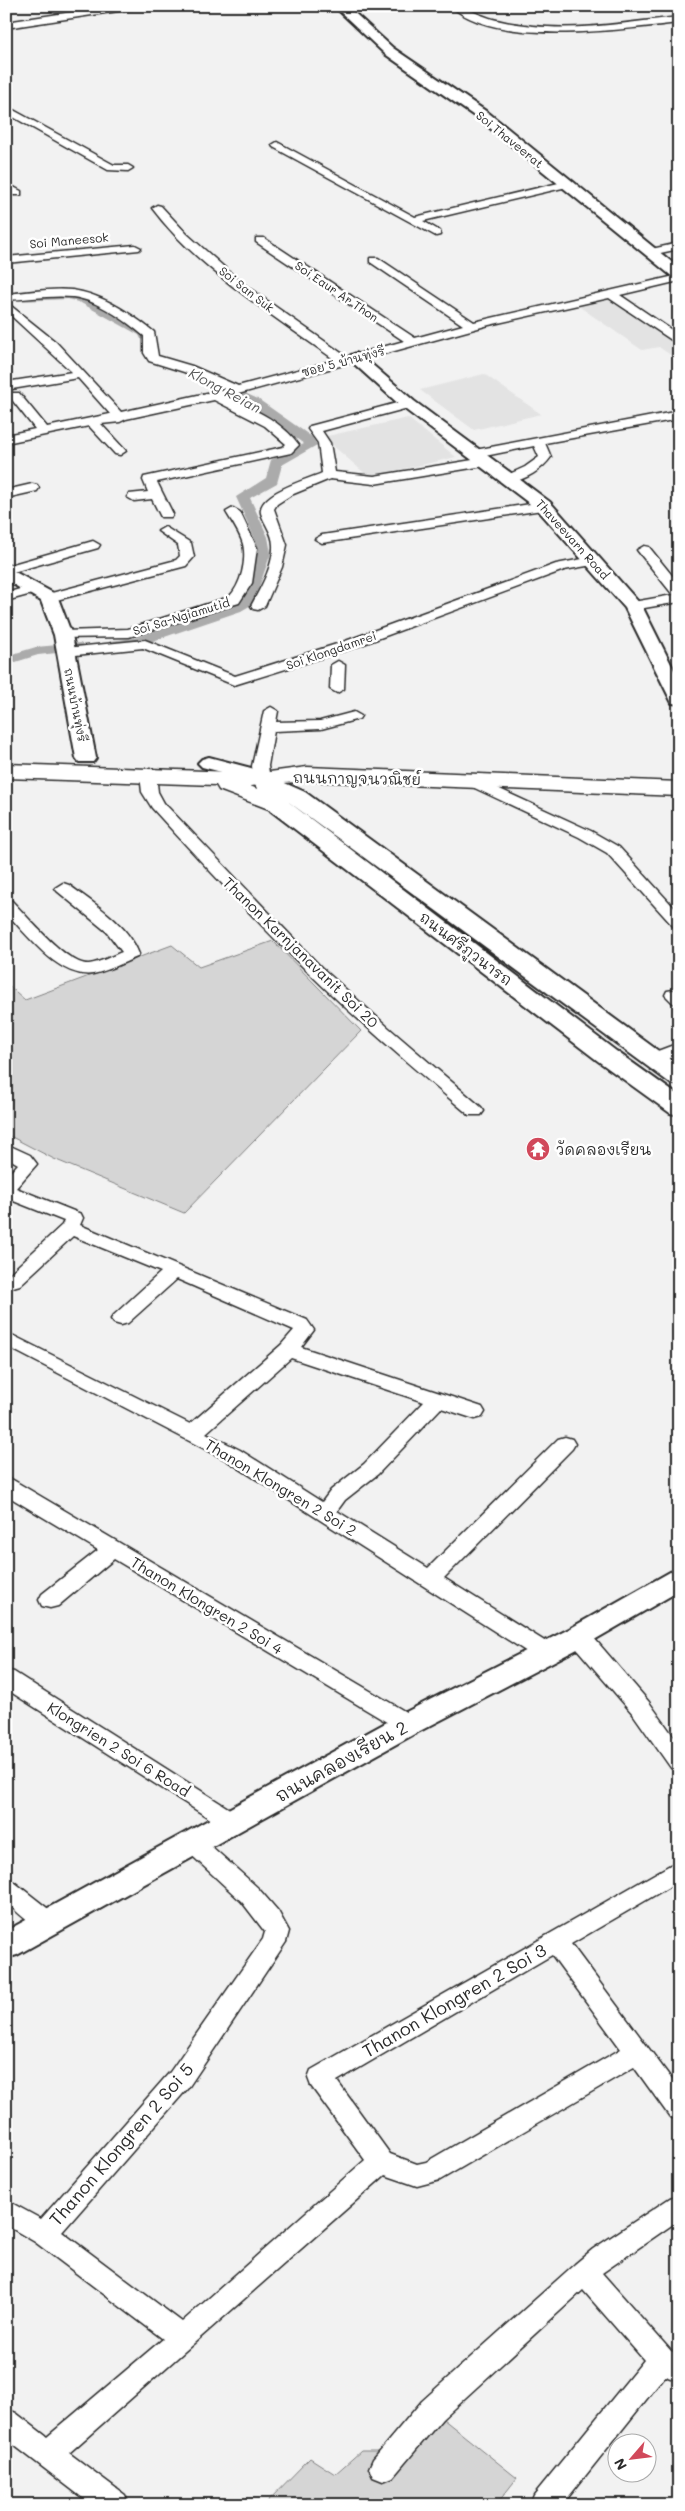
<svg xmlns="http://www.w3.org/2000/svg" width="685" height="2511" viewBox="0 0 685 2511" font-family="Mali,'Playpen Sans Thai',sans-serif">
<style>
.built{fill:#e3e3e3}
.green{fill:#d5d5d5;stroke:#808080}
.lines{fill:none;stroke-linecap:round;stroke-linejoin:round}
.canal{fill:#ababab;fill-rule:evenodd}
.minor-casing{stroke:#2b2b2b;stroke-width:3}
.tertiary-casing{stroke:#2b2b2b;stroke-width:4}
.secondary-casing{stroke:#2b2b2b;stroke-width:4}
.primary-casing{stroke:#2b2b2b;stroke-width:3}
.minor{fill:#fff;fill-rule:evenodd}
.tertiary{fill:#fff;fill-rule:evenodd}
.secondary{fill:#fff;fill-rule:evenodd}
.primary{fill:#fff;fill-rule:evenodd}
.labels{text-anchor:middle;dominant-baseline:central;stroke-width:5;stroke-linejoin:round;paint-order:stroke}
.far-street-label{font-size:12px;fill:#2b2b2b;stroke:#fff}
.far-water-label{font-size:14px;font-style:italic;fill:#585858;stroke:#fff}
.street-label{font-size:15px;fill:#2b2b2b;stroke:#fff}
.poi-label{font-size:15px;fill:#2b2b2b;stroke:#fff;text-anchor:start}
.near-street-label{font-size:18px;fill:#2b2b2b;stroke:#fff}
</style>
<rect width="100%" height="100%" fill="#f2f2f2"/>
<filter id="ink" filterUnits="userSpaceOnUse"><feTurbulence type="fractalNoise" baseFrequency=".02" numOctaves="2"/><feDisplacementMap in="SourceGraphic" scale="10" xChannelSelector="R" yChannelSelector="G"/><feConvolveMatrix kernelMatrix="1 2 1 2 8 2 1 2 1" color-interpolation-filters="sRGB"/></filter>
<g filter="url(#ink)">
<!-- built -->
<g class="built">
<path d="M612,297L679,344L676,345L679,348V361L659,347L642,350L577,305Z"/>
<path d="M484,374L541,414L474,430L420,390Z"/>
<path d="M408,418L456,457L369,477L323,437Z"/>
</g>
<!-- green -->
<g class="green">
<path d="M273,941L361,1031L184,1213L54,1159L6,1134V983L25,1000L172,945L199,967Z"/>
<path d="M438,2415L517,2478L496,2505H264L310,2458L335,2474L361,2451H390Z"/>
</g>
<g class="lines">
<!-- canal -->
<g class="canal">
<path d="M68,293L89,298L148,330L151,336L145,340L141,339L139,335L81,303L68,299L19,301L13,298L19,295Z"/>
<path d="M197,371L258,399L312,437L317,445L282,465L277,483L250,498L268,537L271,553L253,604L241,611L141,645L110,647L108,644L110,641L134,638L231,605L242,599L257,553L254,537L236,497L266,478L271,460L304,444L250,405L193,378L191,375L193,372Z"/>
<path d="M80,643L87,647L85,650L38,655L6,665V656L36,647Z"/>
</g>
<!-- minor casing -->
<g class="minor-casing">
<g id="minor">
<path d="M112,6H137L132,9L6,28V22Z"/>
<path d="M451,6C465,6 472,12 484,16C499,22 516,24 533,26C581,31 631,22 679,17V23C622,29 496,48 451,6Z"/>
<path d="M6,106L114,165H128L133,168L128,171L108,170L6,113Z"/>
<path d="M277,142L415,217L567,181L572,184L571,186L423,221L440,231V235L436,236L273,147L272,145Z"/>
<path d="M6,183L21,191V195H13L6,191Z"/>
<path d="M157,205L161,206L187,234L242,283L347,357L404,341L256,242V238H264L415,338L463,325L370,262V258H378L474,322L679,275V281L620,295L679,335V345L609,298L489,325L227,397C253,409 282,421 299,445L291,453L157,482L173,514L171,517H161L152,499L134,501L127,497L129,494L148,492L143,480L144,477L283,447L286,444L265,426L214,400L126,419L120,422L101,424L126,451L120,455L115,454L89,426L6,443V435L35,429L9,396L11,393H19L47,427L110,414L78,378L6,390V382L72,372L6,311V302L56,342L121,412L225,389L184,372L149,361L144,353V336C125,320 97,300 73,297C51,295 28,299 6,300V294C28,292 50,288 72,290C102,294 132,314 154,332L158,356L192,366L238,386L335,360C275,317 196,267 152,208Z"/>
<path d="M679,243V249L651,255L645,252L647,250Z"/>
<path d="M135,245L141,248L139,250L6,263V257Z"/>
<path d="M408,400L412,401L414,404L412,407L322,431L330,443L335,472L374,476L485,458L490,459L491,462L490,465L374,484L330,479L291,495L277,504L274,509L287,545L282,567L265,606L258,610L253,609L251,606C260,589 274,565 273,545C273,533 264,524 261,513C257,493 309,479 322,473L318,443L308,429L310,426Z"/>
<path d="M679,411V419L545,443L551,457C542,470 526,479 510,483L504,479L505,476L525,467L539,457L534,446L475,458L469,454L475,450Z"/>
<path d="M32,484L37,485L39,488L37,491L6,498V490Z"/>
<path d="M544,502L549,503L551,506L549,509L322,543L315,539L322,535Z"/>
<path d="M233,508L240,512L257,548L252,583L239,603L129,637L58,638L56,635L63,631L128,629L229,597C241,585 247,561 243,544C240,533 232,522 226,512Z"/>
<path d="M165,527L191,543L194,557L186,566L49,602L42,598L44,595L176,560L180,556L178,545L158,531Z"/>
<path d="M93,541L100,545L98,548L6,574V566Z"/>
<path d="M644,546L649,547L679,584V602L633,610L626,606L633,602L673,595L637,550Z"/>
<path d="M593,557L598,558L600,561L598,564L564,570L350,649L234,685L143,648L66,656L59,652L66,648L145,640L235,676L340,643L556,564Z"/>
<path d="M34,585L41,589L39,592L6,601V593Z"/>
<path d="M338,661L345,665L344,689L337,693L330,689L331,665Z"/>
<path d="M271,707L278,711L276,722L320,721L354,712L361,716L359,719L321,729L274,731L268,766L270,780L262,785L254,780L252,766L264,711Z"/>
<path d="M148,770L156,775L158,792L164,803L321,967L389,1028L481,1107L484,1111L481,1115H469C415,1069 360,1023 309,973C255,920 203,864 152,808L142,792L140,775Z"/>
<path d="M469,775L591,831L619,847L679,913V928L673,926L607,853L579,837L464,783L461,780L464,777Z"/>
<path d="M63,883L69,885C93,903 128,924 139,954L137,957C123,963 107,971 93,974C59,979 28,935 6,913V899L12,901C27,916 68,966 89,964C99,963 112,956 122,952L107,932L57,891L55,888Z"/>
<path d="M673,990L679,991V1004L673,1003L665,995L667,991Z"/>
<path d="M679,1043V1054L659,1063H647L644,1059L647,1055Z"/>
<path d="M6,1144L30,1155L37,1164L16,1188L81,1214L83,1218L80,1225L307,1320L314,1330L301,1347L482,1407L485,1412L482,1417L475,1419L441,1408L378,1474L345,1500L337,1511L428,1568L558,1439L565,1437L572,1439L575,1444L572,1449L444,1578L554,1647L557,1653L554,1659L546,1661L538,1659L226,1460L6,1346V1332L190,1424L281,1345L294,1330L177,1279L128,1323L121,1325L114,1323L111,1319L114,1315L161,1272L73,1236L20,1285L13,1287L6,1285V1277L62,1225L64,1221L6,1198V1177L18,1164L6,1157ZM291,1358L424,1402L364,1464L331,1490L322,1502L240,1450L206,1433Z"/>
<path d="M6,1478L13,1480L416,1718L419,1724L416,1730L408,1732L400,1730L114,1559L58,1606L50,1608L42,1606L39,1600L42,1594L98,1550L6,1495Z"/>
<path d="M579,1628L587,1630L649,1702L679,1744V1771L671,1768L633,1714L571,1642L568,1636L571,1630Z"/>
<path d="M6,1670L14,1672L239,1815L242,1821L239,1827L231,1830L223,1827L6,1689Z"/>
<path d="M193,1834L201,1837L258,1888L278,1911L289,1931L286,1942L188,2088L62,2232L182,2322L365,2160L311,2086L308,2078L311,2070L679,1860V1881L571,1944L679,2089V2120L670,2117L634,2067L440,2180L417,2186L385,2175L69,2453L125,2495L129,2505H92L6,2439V2409L16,2413L47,2437L163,2339L35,2242L6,2225V2200L41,2219L170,2072L263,1939L265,1932L242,1902L185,1849L181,1843L185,1837ZM552,1955L621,2049L426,2162L417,2164L390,2154L337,2081Z"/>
<path d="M6,1880L14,1882L56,1915L60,1922L56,1929C38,1935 20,1914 6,1902Z"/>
<path d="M679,2195V2220L602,2273L671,2351L679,2355V2381L665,2376L562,2505H530L534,2495L644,2360L583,2290L442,2419L393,2477L383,2481L373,2477L369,2468L373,2459L422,2401L575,2264L593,2249L670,2198Z"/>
</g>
</g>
<!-- tertiary casing -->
<g class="tertiary-casing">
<g id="tertiary">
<path d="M334,6H347L393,48L490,114L679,268V279L674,278L480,120L385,54Z"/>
<path d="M356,353L361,355L414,401L550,502L642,606L679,680V704L672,703L670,699L625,608L538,510L402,407L351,361L348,358L351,355Z"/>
<path d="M6,567L55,594L58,598L72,635L96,758L93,762H79L76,758L54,635L41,601L6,580Z"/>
<path d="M679,1569V1591L589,1643L418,1732L17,1955L6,1958V1931L398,1716L569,1629L670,1572Z"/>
</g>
</g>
<!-- secondary casing -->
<g class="secondary-casing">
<path id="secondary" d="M209,757L251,768L305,792L679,1066V1085L670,1083L286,800L616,1051L679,1096V1115L670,1113L598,1061L271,811L255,785L237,776L202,767L198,763L202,759Z"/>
</g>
<!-- primary casing -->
<g class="primary-casing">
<path id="primary" d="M6,764L262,773L307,767L679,782V796L307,781L250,786L287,801L290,806L287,811L279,813L219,790L216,785L6,778Z"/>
</g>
<!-- minor -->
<use href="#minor" class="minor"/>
<!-- tertiary -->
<use href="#tertiary" class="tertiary"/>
<!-- secondary -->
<use href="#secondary" class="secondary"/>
<!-- primary -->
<use href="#primary" class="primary"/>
</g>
</g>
<!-- icons -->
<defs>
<g id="temple-disc" transform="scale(1.25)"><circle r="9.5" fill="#d1495b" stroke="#fff"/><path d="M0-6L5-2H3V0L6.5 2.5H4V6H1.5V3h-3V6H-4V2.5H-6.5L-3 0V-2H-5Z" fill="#fff"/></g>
</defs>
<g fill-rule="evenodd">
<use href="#temple-disc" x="538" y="1149"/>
</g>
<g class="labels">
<!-- far-street labels -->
<g class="far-street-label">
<text transform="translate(510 139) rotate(39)">Soi Thaveerat</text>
<text transform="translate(69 240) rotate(-5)">Soi Maneesok</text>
<text transform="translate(247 289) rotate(38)">Soi San Suk</text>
<text transform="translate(337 291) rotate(34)">Soi Eaur Ar Thon</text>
<text transform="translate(343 361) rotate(-15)">ซอย 5 บ้านทุ่งรี</text>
<text transform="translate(573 539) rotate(48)">Thaveevarn Road</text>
<text transform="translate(181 616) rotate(-17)">Soi Sa-Ngiamutid</text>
<text transform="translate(331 650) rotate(-19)">Soi Klongdamrei</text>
<text transform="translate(76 705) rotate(79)">ถนนบ้านทุ่งรี</text>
</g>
<!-- far-water labels -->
<g class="far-water-label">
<text transform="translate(225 390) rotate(28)">Klong Reian</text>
</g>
<!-- street labels -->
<g class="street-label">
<text transform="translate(357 778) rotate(1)">ถนนกาญจนวณิชย์</text>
<text transform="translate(466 948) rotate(37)">ถนนศรีภูวนารถ</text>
<text transform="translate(301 952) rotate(44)">Thanon Karnjanavanit Soi 20</text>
<text transform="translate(281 1487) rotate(31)">Thanon Klongren 2 Soi 2</text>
<text transform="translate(207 1605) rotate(31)">Thanon Klongren 2 Soi 4</text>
<text transform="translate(119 1749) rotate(32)">Klongrien 2 Soi 6 Road</text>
</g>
<!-- poi labels -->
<g class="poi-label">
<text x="556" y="1149">วัดคลองเรียน</text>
</g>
<!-- near-street labels -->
<g class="near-street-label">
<text transform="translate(341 1761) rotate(-29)">ถนนคลองเรียน 2</text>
<text transform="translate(454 2000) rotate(-30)">Thanon Klongren 2 Soi 3</text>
<text transform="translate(121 2144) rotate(-49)">Thanon Klongren 2 Soi 5</text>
</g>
</g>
<!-- margin -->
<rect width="685" height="2511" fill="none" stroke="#fff" stroke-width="25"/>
<rect x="12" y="12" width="660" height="2486" fill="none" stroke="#2b2b2b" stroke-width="2" filter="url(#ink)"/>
<!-- north arrow -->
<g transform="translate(632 2458) rotate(242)"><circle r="24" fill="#ffffff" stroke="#aaaaaa"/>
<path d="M0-4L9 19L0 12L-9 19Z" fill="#d1495b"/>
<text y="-8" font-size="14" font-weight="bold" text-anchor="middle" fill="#2b2b2b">N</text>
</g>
</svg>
